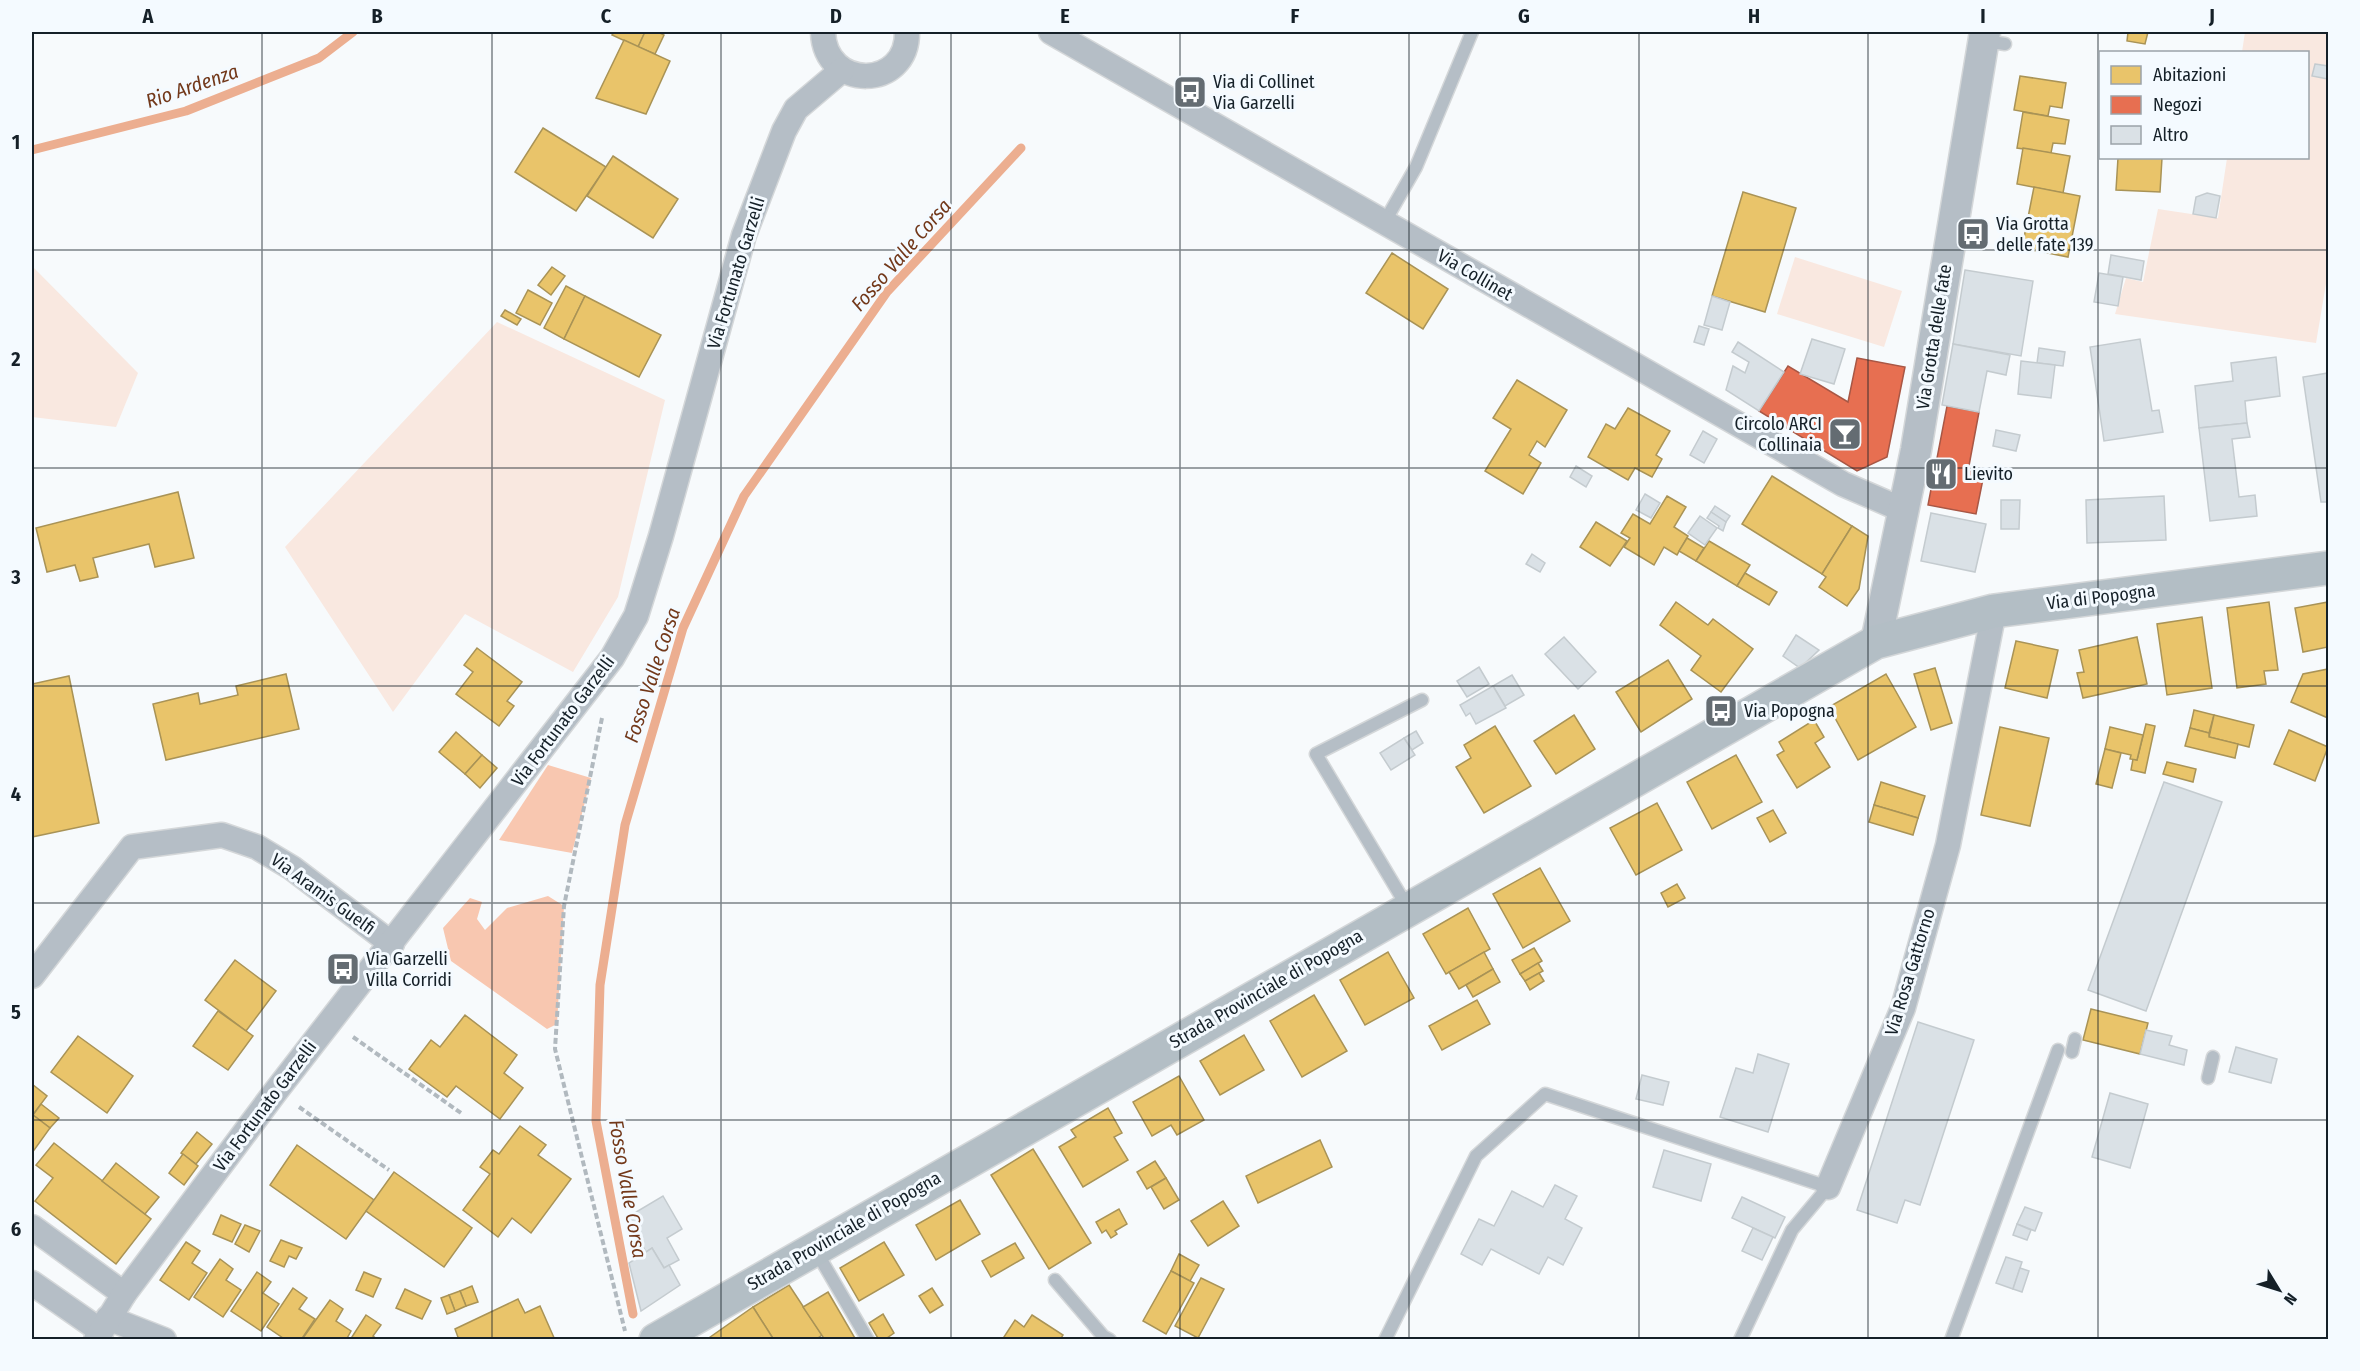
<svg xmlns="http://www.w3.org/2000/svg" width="2360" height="1371" viewBox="0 0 2360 1371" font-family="'Fira Sans Condensed',sans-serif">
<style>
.green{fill:#f9e8e0}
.forest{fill:#f8c7b0}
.homes{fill:#e9c46a;stroke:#a99356;stroke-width:1.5}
.shops{fill:#e76f51;stroke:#a85745;stroke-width:1.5}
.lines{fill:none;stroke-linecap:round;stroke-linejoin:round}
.stream{stroke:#ecae90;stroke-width:9}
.building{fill:#dae1e6;stroke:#c4cbcf;stroke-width:1.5}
.service-casing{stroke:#d4d7d9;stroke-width:15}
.minor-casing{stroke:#d4d7d9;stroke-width:27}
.tertiary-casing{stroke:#d4d7d9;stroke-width:33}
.secondary-casing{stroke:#d4d7d9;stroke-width:36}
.path{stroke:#b1b9bf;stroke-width:4;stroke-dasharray:6 3;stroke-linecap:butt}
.service{stroke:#b5bec6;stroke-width:12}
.minor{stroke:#b5bec6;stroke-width:24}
.tertiary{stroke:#b5bec6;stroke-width:30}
.secondary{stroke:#b3bec5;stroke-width:33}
.grid{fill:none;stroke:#152028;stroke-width:1.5;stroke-opacity:0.55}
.labels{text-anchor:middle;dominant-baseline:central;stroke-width:6;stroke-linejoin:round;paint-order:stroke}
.poi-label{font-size:18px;fill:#152028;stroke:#f4faff;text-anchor:start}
.street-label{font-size:18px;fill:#152028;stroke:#f4faff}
.water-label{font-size:20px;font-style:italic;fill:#72381a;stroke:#f4faff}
.neatline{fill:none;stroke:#152028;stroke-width:2}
.grid-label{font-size:20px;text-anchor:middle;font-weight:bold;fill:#152028}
</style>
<rect width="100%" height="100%" fill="#f7fafc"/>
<!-- green -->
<g class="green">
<path d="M2245,32H2328V272L2316,343L2115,314L2126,278L2143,282L2158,209L2218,218L2227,158H2308V52H2242Z"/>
<path d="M1795,257L1902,291L1884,347L1777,314Z"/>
<path d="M32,266L138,373L116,427L32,417Z"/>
<path d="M497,322L665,400L618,597L573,672L465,614L393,712L285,547Z"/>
</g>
<!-- forest -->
<g class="forest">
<path d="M548,765L591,778L572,853L499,840Z"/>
<path d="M548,896L564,906L557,1024L547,1029L451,961L443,928L470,898L482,902L477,919L485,930L507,908Z"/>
</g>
<!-- homes -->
<g class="homes">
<path d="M614,32H645L638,47L612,35Z"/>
<path d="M645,32H658L664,35L655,54L638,47Z"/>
<path d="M2125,32H2148L2145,44L2127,41L2128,32Z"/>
<path d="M624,40L670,61L646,114L596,98Z"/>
<path d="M2020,76L2066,83L2062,108L2050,106L2048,116L2014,110Z"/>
<path d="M2023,112L2069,120L2065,144L2053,143L2051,153L2017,148Z"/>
<path d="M543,128L606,167L576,211L515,172Z"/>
<path d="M2023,148L2070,156L2063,193L2017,184Z"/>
<path d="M613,156L678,199L653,238L587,196Z"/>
<path d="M2118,158H2162L2160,192L2116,190Z"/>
<path d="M2034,187L2080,196L2068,257L2022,248Z"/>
<path d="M1743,192L1796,208L1765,312L1712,296Z"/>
<path d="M1392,253L1448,289L1423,329L1366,293Z"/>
<path d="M552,267L565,276L551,295L538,285Z"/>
<path d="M566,286L585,296L564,339L544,328Z"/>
<path d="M528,290L552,303L540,325L516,313Z"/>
<path d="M585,296L661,335L639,377L564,339Z"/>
<path d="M505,310L521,319L517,325L501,316Z"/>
<path d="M1517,380L1567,410L1545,447L1537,441L1529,455L1541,463L1523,494L1485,471L1511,429L1493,418Z"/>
<path d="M1628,408L1670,431L1656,455L1662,459L1652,477L1635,468L1628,480L1588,457L1606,424L1615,429Z"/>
<path d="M1772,476L1852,526L1822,574L1742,524Z"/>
<path d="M178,492L194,558L155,567L149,544L93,558L98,577L80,581L75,565L47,572L36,528Z"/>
<path d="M1667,496L1686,507L1674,527L1688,536L1677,555L1664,547L1654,565L1624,547L1630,538L1621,533L1633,514L1650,524Z"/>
<path d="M1596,522L1627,541L1610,566L1580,547Z"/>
<path d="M1852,526L1868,536L1859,589L1847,606L1819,587L1826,577L1822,574Z"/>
<path d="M1687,538L1704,548L1696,561L1679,551Z"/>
<path d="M1709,541L1750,565L1737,586L1696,561Z"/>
<path d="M1745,573L1777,592L1769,605L1737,586Z"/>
<path d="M1676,602L1708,625L1713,619L1753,649L1721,692L1691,670L1701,656L1660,625Z"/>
<path d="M2269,602L2278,670L2264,671L2266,684L2237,688L2227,608Z"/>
<path d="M2328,602V647L2303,652L2295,608Z"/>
<path d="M2202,617L2212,688L2167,695L2157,624Z"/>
<path d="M2137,637L2147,684L2083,698L2077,673L2084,672L2079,650Z"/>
<path d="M2016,641L2058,650L2047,698L2005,688Z"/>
<path d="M477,648L522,682L507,701L514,706L499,726L456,694L473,672L464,665Z"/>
<path d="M1668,660L1692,699L1641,732L1616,692Z"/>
<path d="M1935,668L1952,723L1931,730L1914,674Z"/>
<path d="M2328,669V718L2291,702L2303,674Z"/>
<path d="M286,674L299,729L166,760L153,704L198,693L200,704L238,695L236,686Z"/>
<path d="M1886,674L1916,727L1858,760L1829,707Z"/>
<path d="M69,676L99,823L32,837V684Z"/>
<path d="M2194,710L2214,715L2209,733L2190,728Z"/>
<path d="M1574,715L1595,749L1556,774L1534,741Z"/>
<path d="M2214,715L2254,725L2249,747L2209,737Z"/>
<path d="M1814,720L1824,737L1815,743L1830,767L1797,788L1777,755L1784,751L1779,742Z"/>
<path d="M2146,724L2155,726L2145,773L2131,770L2133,759L2137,760Z"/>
<path d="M1495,726L1531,786L1484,813L1456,767L1471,758L1464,745Z"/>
<path d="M2000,727L2049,738L2030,826L1981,815Z"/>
<path d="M2110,727L2143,735L2137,760L2130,759L2131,755L2105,749Z"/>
<path d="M2190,728L2209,733V737L2238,744L2235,758L2185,746Z"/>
<path d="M2289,730L2328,747L2315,781L2274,764Z"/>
<path d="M456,732L482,755L465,774L439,752Z"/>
<path d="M2105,749L2121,753L2112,788L2096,784Z"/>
<path d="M482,755L497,768L480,788L465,774Z"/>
<path d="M1736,755L1762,802L1712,829L1687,782Z"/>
<path d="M2167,762L2196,769L2193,782L2163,774Z"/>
<path d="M1881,782L1925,796L1918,818L1874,805Z"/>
<path d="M1657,803L1682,850L1636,875L1610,828Z"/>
<path d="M1874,805L1918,818L1913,835L1869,822Z"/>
<path d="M1773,810L1786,833L1770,842L1757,818Z"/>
<path d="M1540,868L1570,921L1523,948L1493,894Z"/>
<path d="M1677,884L1685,898L1668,907L1661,893Z"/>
<path d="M1468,908L1490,949L1446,974L1423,934Z"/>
<path d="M1534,948L1542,961L1520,974L1512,960Z"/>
<path d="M1388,952L1414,998L1365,1025L1340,980Z"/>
<path d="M1484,952L1493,969L1459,989L1449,972Z"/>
<path d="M235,960L276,991L246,1031L205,1000Z"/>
<path d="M1538,963L1543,971L1525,981L1520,974Z"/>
<path d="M1493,969L1500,982L1473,997L1466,985Z"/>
<path d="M1539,973L1544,981L1530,990L1525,981Z"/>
<path d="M1314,995L1347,1051L1302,1077L1270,1021Z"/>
<path d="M1477,1000L1490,1024L1442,1050L1429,1026Z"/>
<path d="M2091,1009L2148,1023L2140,1054L2083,1040Z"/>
<path d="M218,1011L253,1036L228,1070L193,1046Z"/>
<path d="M465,1015L517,1055L504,1073L523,1088L500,1119L456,1086L447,1097L409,1069L431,1040L440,1047Z"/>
<path d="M1244,1035L1264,1070L1220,1095L1200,1061Z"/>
<path d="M78,1036L133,1076L107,1113L51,1072Z"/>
<path d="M1179,1076L1204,1120L1177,1135L1171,1125L1152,1136L1133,1102Z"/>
<path d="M32,1084L47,1096L32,1116Z"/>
<path d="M41,1104L59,1118L50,1128L33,1115Z"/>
<path d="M1108,1108L1122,1133L1114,1137L1128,1160L1083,1187L1059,1147L1076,1137L1071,1130Z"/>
<path d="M33,1115L50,1128L32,1153V1116Z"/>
<path d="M520,1126L546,1145L538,1155L571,1179L531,1233L512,1218L498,1237L463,1210L490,1174L480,1167L493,1150L499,1154Z"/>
<path d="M197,1132L212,1144L196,1164L181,1153Z"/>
<path d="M1320,1140L1332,1167L1258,1203L1246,1176Z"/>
<path d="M54,1143L151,1219L116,1264L35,1201L53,1178L36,1165Z"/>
<path d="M297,1145L374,1200L346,1239L270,1185Z"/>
<path d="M1033,1149L1091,1243L1049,1269L991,1175Z"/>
<path d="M183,1154L198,1166L184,1185L169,1173Z"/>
<path d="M1155,1161L1166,1178L1147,1189L1137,1172Z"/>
<path d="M116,1163L159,1197L145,1214L102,1181Z"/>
<path d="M394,1172L472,1228L444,1267L366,1211Z"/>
<path d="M1166,1178L1179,1200L1164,1209L1151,1187Z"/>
<path d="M960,1200L980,1234L936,1260L916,1225Z"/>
<path d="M1223,1201L1239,1226L1208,1246L1191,1221Z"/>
<path d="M1119,1209L1127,1224L1115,1231L1117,1234L1111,1238L1106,1230L1102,1233L1096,1222Z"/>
<path d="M221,1215L241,1224L232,1242L213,1234Z"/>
<path d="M245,1225L260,1231L249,1252L235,1244Z"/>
<path d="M281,1240L302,1248L296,1259L289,1256L284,1267L270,1261Z"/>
<path d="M186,1242L200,1251L192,1263L207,1273L189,1300L160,1280Z"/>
<path d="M884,1242L904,1275L859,1301L840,1268Z"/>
<path d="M1015,1243L1024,1258L991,1277L982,1261Z"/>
<path d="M1179,1254L1199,1265L1190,1281L1171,1271Z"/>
<path d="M220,1259L233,1269L226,1280L241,1290L223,1317L194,1297Z"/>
<path d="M1171,1271L1194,1283L1166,1334L1143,1321Z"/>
<path d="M257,1272L271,1282L263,1293L279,1304L261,1331L231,1311Z"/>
<path d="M364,1272L381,1279L373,1297L356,1290Z"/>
<path d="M1201,1278L1224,1289L1198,1338L1175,1326Z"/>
<path d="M789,1285L822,1335L815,1340H774L753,1307Z"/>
<path d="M472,1286L478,1302L466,1306L460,1291Z"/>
<path d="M293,1288L307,1298L299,1309L315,1319L301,1340H286L267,1327Z"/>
<path d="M932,1288L943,1305L930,1313L919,1296Z"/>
<path d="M405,1289L431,1301L422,1319L396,1308Z"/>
<path d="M460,1291L466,1306L455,1311L449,1295Z"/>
<path d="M828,1292L856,1340H825L803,1307Z"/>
<path d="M449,1295L455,1311L447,1314L441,1298Z"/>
<path d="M518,1299L525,1313L540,1306L555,1340H459L455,1329Z"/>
<path d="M330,1300L343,1309L336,1321L351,1331L346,1340H305L303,1338Z"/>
<path d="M753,1307L774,1340H706Z"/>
<path d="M883,1314L894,1333L884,1340H879L869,1323Z"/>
<path d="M366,1315L381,1325L373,1336L378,1340H350Z"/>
<path d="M1032,1315L1063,1335L1060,1340H1002L1015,1320L1024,1327Z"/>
</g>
<!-- shops -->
<g class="shops">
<path d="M1857,358L1905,367L1887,457L1857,471L1759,411L1788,366L1848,402Z"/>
<path d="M1947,406L1979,412L1968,471L1984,474L1976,514L1928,505Z"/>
</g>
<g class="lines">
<!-- stream -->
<g class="stream">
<path d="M32,150L186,111L319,58L353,32"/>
<path d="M633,1314L596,1121L600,985L625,825L683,628L744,496L887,292L1021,148"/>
</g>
</g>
<!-- building -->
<g class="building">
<path d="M2315,64L2328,66V79L2312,76Z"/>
<path d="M2207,193L2220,196L2216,218L2193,214L2196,197Z"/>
<path d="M2111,255L2144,261L2141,280L2108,274Z"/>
<path d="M1965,270L2033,281L2021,356L1953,344Z"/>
<path d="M2099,273L2123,277L2118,306L2094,302Z"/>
<path d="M1712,296L1730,302L1722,330L1704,325Z"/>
<path d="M1699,326L1709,329L1704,345L1694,342Z"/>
<path d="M1812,339L1845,349L1834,384L1800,374Z"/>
<path d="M2140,339L2152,411L2159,410L2163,432L2104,441L2090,347Z"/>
<path d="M1738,342L1784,372L1759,411L1726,390L1733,366L1745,373L1749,362L1732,352Z"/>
<path d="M1953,344L2010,355L2006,375L1987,371L1979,412L1942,405Z"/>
<path d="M2039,348L2065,352L2063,366L2037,363Z"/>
<path d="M2276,357L2280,396L2245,401L2247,423L2199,428L2195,386L2233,381L2231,363Z"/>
<path d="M2021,361L2055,365L2051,398L2018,394Z"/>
<path d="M2328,373V507V502H2321L2303,377Z"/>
<path d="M2247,423L2250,437L2232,439L2239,497L2255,495L2257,516L2210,521L2199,428Z"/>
<path d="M1996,430L2020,435L2016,451L1993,446Z"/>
<path d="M1703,431L1717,439L1704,463L1690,455Z"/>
<path d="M1576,466L1592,476L1586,487L1570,477Z"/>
<path d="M1645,494L1660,503L1651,518L1636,510Z"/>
<path d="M2164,496L2166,540L2087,543L2086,500Z"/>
<path d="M2001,500H2020L2019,529H2001Z"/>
<path d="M1715,506L1730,516L1726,522L1711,512Z"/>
<path d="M1711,512L1726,522L1723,531L1718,528L1719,526L1707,518Z"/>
<path d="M1931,513L1986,524L1975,572L1921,561Z"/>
<path d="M1700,516L1717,528L1705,545L1688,533Z"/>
<path d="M1532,554L1545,563L1540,572L1526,564Z"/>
<path d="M1796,635L1819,650L1800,668L1783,656Z"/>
<path d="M1564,637L1596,672L1578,689L1545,654Z"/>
<path d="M1479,667L1489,684L1467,697L1457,681Z"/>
<path d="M1512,675L1524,695L1505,706L1493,686Z"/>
<path d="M1493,686L1506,708L1476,724L1470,713L1466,716L1460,705Z"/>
<path d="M1416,731L1423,743L1412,750L1404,738Z"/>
<path d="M1404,738L1415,755L1391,770L1380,753Z"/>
<path d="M2164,782L2222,802L2146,1011L2088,990Z"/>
<path d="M1918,1022L1974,1040L1920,1205L1905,1200L1897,1223L1857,1210Z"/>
<path d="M2146,1030L2172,1036L2169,1045L2187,1050L2184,1065L2140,1054Z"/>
<path d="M2236,1047L2277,1059L2271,1083L2229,1072Z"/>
<path d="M1758,1054L1789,1064L1768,1132L1720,1117L1736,1068L1753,1073Z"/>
<path d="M1642,1075L1669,1082L1663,1105L1636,1099Z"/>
<path d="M2110,1093L2148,1104L2130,1168L2092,1157Z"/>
<path d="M1664,1150L1711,1164L1701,1201L1653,1187Z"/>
<path d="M1555,1185L1577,1196L1565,1219L1582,1228L1563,1265L1548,1257L1539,1274L1491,1249L1482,1265L1461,1254L1479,1219L1494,1226L1512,1191L1543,1207Z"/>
<path d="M663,1196L682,1229L667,1238L679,1260L664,1268L652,1248L646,1252L626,1218Z"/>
<path d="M1742,1197L1785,1217L1775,1238L1732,1218Z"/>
<path d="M2025,1207L2042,1213L2035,1231L2017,1224Z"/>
<path d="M2017,1224L2031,1230L2027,1240L2013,1235Z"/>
<path d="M1753,1228L1773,1237L1762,1260L1742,1251Z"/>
<path d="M652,1248L664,1268L669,1265L680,1285L641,1311L629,1263Z"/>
<path d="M2006,1257L2022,1262L2013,1289L1996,1283Z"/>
<path d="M2020,1268L2029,1271L2022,1292L2013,1289Z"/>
</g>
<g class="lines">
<!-- service casing -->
<g class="service-casing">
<g id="service">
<path d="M1985,41L2005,44"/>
<path d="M1384,223L1416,167L1472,32"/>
<path d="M1408,908L1316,754L1422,700"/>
<path d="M2072,1052L2075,1039"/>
<path d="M2208,1078L2213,1057"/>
<path d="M816,1251L868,1340"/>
<path d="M1055,1280L1103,1336L1110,1340"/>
<path d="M1385,1340L1476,1156L1545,1094L1828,1187L1792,1230L1740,1340"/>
<path d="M1951,1340L2058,1050"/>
</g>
</g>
<!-- minor casing -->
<g class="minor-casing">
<g id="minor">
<path d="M823,32C825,91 908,90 907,32"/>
<path d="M1051,32L1843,484L1903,510"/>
<path d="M32,976L132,847L222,835L257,847L292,868L392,944"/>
<path d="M1828,1187L1903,1008L1948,845L1994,611"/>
<path d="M32,1227L124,1294"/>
<path d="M32,1283L101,1331"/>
<path d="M108,1318L164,1340"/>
<path d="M96,1340L124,1294L276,1091L612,658L636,616L661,536L744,235L784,131L796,109L842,70"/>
</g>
</g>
<!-- tertiary casing -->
<g class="tertiary-casing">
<path id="tertiary" d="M1876,642L1916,450L1985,32"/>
</g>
<!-- secondary casing -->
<g class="secondary-casing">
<path id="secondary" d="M656,1340L1876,642L1994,611L2328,568"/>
</g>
<!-- path -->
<g class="path">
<path d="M602,718L564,906L555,1049L625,1331"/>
<path d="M353,1037L461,1113"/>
<path d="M299,1107L389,1170"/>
</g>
<!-- service -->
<use href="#service" class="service"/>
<!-- minor -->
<use href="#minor" class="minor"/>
<!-- tertiary -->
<use href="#tertiary" class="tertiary"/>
<!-- secondary -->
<use href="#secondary" class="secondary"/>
</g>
<!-- grid -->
<path class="grid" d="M262,32V1340M492,32V1340M721,32V1340M951,32V1340M1180,32V1340M1409,32V1340M1639,32V1340M1868,32V1340M2098,32V1340M32,250H2328M32,468H2328M32,686H2328M32,903H2328M32,1120H2328"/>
<!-- icons -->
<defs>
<g id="bus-square" transform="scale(1.725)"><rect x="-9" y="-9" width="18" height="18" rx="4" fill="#646c72" stroke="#f4faff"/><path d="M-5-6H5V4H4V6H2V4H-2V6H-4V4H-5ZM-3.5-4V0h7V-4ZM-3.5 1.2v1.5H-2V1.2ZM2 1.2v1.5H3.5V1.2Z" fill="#fff"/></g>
<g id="bar-square" transform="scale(1.725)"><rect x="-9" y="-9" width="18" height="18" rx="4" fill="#646c72" stroke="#f4faff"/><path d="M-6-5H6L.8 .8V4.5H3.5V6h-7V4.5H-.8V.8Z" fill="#fff"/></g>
<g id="restaurant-square" transform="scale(1.725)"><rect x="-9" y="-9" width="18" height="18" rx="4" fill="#646c72" stroke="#f4faff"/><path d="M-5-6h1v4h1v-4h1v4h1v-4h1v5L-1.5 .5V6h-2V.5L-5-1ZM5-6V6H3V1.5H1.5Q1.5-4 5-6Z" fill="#fff"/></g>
</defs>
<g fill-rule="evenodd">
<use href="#bus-square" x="1190" y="92"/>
<use href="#bus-square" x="1973" y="234"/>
<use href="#bar-square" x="1845" y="434"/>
<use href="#restaurant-square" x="1941" y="474"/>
<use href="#bus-square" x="1721" y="711"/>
<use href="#bus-square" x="343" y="969"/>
</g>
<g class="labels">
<!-- poi labels -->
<g class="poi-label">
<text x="1213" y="82">Via di Collinet<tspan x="1213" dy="21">Via Garzelli</tspan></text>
<text x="1996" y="224">Via Grotta<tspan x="1996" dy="21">delle fate 139</tspan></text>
<text x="1822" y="424" text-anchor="end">Circolo ARCI<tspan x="1822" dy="21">Collinaia</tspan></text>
<text x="1964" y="474">Lievito</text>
<text x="1744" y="711">Via Popogna</text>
<text x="366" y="959">Via Garzelli<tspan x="366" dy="21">Villa Corridi</tspan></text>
</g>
<!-- street labels -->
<g class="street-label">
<text transform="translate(736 273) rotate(-73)">Via Fortunato Garzelli</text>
<text transform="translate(1475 275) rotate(30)">Via Collinet</text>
<text transform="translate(1934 337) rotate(-81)">Via Grotta delle fate</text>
<text transform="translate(2101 597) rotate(-7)">Via di Popogna</text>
<text transform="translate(563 721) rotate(-53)">Via Fortunato Garzelli</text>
<text transform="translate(323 894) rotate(36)">Via Aramis Guelfi</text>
<text transform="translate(1910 972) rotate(-73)">Via Rosa Gattorno</text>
<text transform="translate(1266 989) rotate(-30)">Strada Provinciale di Popogna</text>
<text transform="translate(265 1106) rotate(-53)">Via Fortunato Garzelli</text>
<text transform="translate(844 1231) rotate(-30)">Strada Provinciale di Popogna</text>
</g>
<!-- water labels -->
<g class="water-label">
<text transform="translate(192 86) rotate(-19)">Rio Ardenza</text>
<text transform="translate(901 255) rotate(-49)">Fosso Valle Corsa</text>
<text transform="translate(652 675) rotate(-72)">Fosso Valle Corsa</text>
<text transform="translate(628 1189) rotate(80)">Fosso Valle Corsa</text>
</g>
</g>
<!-- border -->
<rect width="2360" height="1371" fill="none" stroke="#f4faff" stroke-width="66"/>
<!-- legend -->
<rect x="2099" y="51" width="210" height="108" fill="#f4faff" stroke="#9ba3a9" stroke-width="1.5"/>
<rect x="2111" y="66" width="30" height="18" fill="#e9c46a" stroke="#9ba3a9" stroke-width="1.5"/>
<text x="2153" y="81" font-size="18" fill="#152028">Abitazioni</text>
<rect x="2111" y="96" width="30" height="18" fill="#e76f51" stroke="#9ba3a9" stroke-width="1.5"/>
<text x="2153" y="111" font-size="18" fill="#152028">Negozi</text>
<rect x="2111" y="126" width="30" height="18" fill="#dae1e6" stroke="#9ba3a9" stroke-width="1.5"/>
<text x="2153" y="141" font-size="18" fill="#152028">Altro</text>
<!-- north arrow -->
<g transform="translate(2279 1290) rotate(128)" stroke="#f4faff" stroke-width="4.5" paint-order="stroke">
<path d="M0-4.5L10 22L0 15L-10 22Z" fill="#152028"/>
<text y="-9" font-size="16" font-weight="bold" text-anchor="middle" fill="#152028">N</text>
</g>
<rect x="33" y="33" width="2294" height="1305" class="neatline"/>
<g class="grid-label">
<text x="148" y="23">A</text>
<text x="377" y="23">B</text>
<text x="606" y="23">C</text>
<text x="836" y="23">D</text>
<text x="1065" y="23">E</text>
<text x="1295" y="23">F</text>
<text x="1524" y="23">G</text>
<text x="1754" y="23">H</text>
<text x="1983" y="23">I</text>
<text x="2212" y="23">J</text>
<text x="16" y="149">1</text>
<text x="16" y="366">2</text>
<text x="16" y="584">3</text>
<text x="16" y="801">4</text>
<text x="16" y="1019">5</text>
<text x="16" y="1236">6</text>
</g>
</svg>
